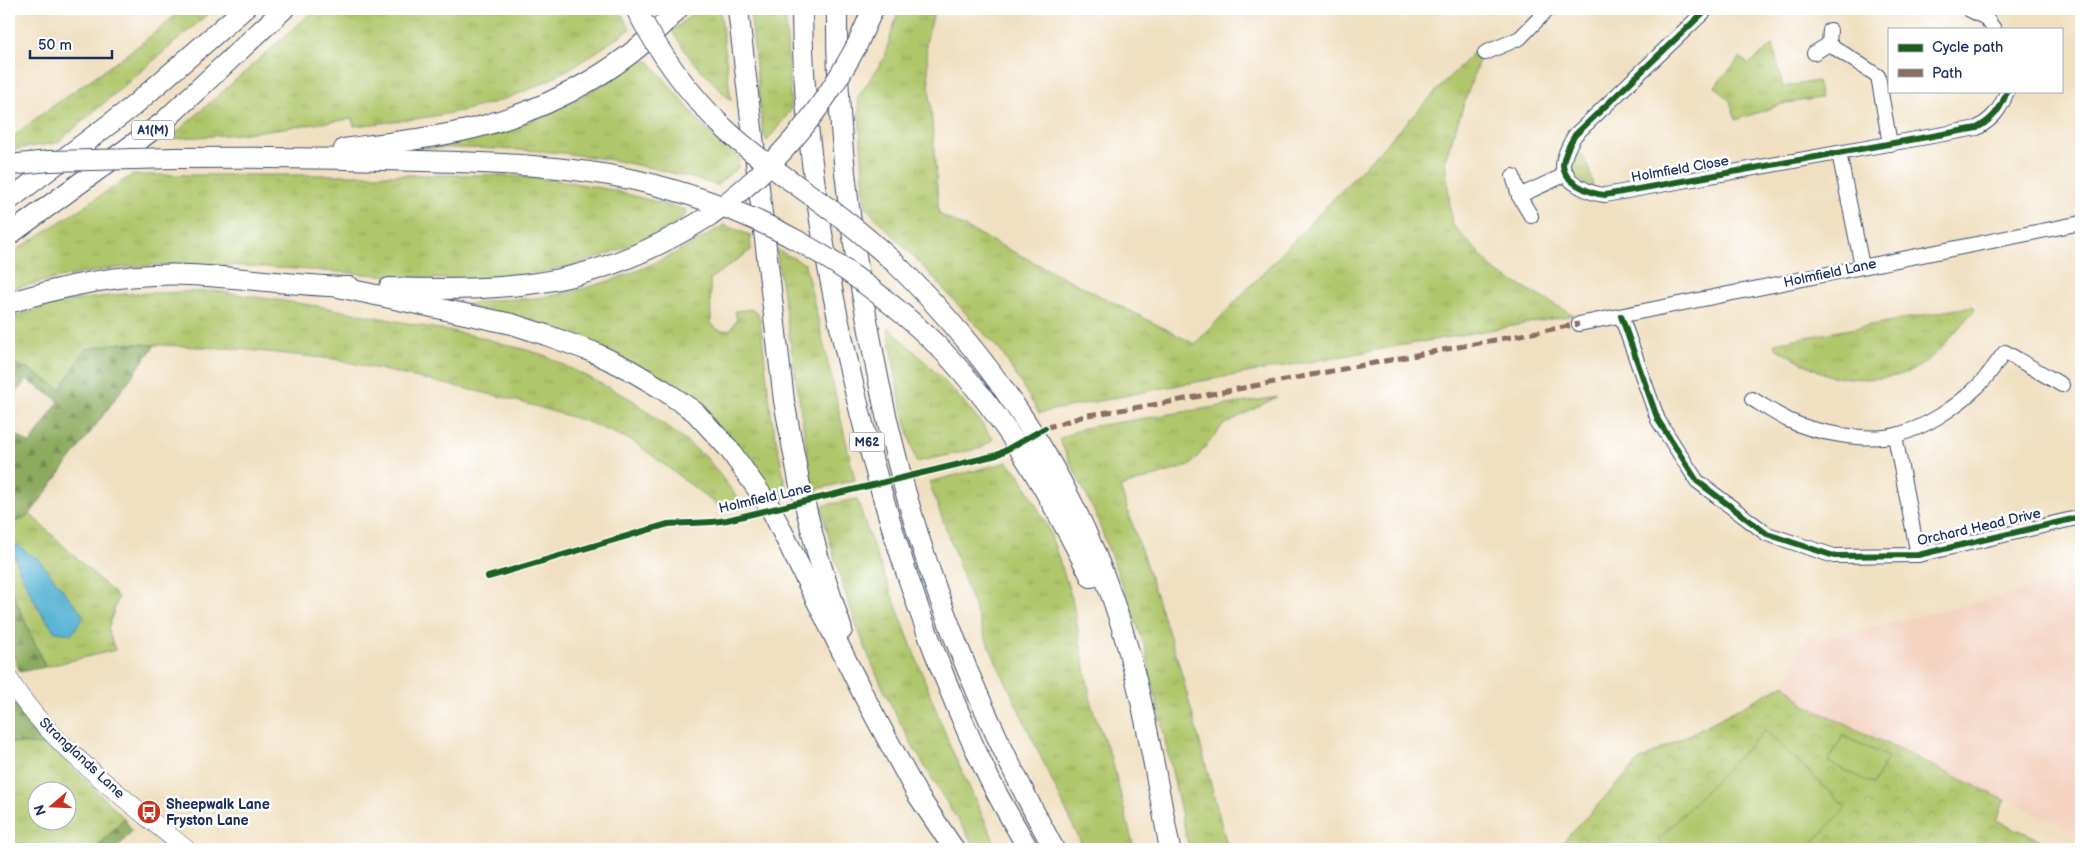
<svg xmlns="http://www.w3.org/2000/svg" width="2090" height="858" viewBox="0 0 2090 858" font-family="'Balsamiq Sans',sans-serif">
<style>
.built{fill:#f4d3c1}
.grass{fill:url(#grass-tufts);stroke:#667a64;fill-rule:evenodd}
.forest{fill:url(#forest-firs);stroke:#546d5e}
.park{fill:url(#park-crowns);stroke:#667a64}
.pitch{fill:#b0c66b;stroke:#667a64}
.water{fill:#56b3d4;stroke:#387199}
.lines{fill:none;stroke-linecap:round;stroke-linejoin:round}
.minor-casing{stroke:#3b4a6d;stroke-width:16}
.major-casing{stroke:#3b4a6d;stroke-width:19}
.highway-casing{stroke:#3b4a6d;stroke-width:22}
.minor{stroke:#fff;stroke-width:14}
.major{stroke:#fff;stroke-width:18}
.highway{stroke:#fff;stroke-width:20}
.highway-bridge-casing{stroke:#3b4a6d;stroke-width:22;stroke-linecap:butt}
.highway-bridge{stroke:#fff;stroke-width:20}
.quiet{stroke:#8d6e63;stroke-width:5;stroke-dasharray:10 5;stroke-linecap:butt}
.cycleway-casing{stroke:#fff;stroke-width:9}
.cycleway{stroke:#1b5e20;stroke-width:6}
.labels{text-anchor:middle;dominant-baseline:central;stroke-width:5;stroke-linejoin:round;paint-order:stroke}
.shield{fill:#fff;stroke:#5f6d8e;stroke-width:1}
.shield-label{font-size:12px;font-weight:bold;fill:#1b2f5e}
.street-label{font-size:14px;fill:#1b2f5e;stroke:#fff}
.poi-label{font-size:14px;font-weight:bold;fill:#1b2f5e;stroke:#fff;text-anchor:start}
</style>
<defs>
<pattern id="grass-tufts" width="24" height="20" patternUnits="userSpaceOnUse" patternTransform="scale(1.25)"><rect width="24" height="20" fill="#b0c66b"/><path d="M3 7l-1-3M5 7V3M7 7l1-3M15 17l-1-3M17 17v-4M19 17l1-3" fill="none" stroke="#97aa5f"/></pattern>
<pattern id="forest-firs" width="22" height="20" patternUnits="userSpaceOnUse" patternTransform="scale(1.25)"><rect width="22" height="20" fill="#8cab5f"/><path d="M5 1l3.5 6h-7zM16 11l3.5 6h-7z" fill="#728c52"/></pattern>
<pattern id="park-crowns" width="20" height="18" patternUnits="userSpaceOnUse" patternTransform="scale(1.25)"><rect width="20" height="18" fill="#b0c66b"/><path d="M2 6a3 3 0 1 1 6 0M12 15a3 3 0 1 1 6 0" fill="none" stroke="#97aa5f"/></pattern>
</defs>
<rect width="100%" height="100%" fill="#fff"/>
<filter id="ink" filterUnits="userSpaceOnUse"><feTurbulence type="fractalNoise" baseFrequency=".02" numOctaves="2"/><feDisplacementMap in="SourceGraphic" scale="10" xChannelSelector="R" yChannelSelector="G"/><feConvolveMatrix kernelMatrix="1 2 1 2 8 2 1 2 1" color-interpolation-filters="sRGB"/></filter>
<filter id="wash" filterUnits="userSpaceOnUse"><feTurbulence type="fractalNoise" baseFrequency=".0096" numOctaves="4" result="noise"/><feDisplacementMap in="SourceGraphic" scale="20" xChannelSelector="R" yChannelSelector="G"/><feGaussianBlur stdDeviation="1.12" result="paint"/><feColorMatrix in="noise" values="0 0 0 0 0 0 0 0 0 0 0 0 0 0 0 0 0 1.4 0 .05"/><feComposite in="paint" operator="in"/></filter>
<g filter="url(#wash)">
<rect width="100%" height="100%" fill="#f0e0c1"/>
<!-- built -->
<path class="built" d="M2081,577V835L1805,705L1785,684L1807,633L1819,640Z"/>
<!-- grass -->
<g class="grass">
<path d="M182,9H214L57,143L9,150V140C64,93 129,59 182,9Z"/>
<path d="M314,9H619L630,29C594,54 556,80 515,95C464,115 408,120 354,126L352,119L239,134L169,139L300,23Z"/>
<path d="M698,9H720L731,101L690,58L672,31Z"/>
<path d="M750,9H785L791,110L767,141L763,134Z"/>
<path d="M899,9H935L926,43L939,214L1195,344L1486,39L1445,160L1452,224L1496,272L1574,315L1179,385L1039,413L1002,353L918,261L865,207L858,97L883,60Z"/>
<path d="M1773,45L1783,87L1817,81L1821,98L1786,103L1736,120L1730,101L1715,86L1740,58L1749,64Z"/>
<path d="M641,60L650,62L704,127L739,157L738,167L717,185C674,173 631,162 586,156C530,148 474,148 418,148C441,144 464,140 486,135C542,122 594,91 641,60Z"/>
<path d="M1573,146C1587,158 1591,171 1593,188C1573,178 1566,169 1573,146Z"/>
<path d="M132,175H490L547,178L612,190L686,210L684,217L679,223C624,251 568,271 506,277C464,282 420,278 378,275C306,270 234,263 162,265C111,266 58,277 9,290V255Z"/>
<path d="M724,225L750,235L751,250L710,279L711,323C717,331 722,332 731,329L737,319L735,311L750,309L757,312L760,319L771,414L788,497L772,501L702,412L468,305C490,297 521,301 544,297C610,286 668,261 724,225Z"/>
<path d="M776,249L805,264L855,480L813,490Z"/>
<path d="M215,291L317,306L476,336L544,355L631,399L706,457L744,506L725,511L633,441L585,421L507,398L334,359L238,349L121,343L86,349L61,389L28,369L11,363L9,365V318L63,302L124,294Z"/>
<path d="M1973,306L1975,310C1959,326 1946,345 1928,360C1905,379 1878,380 1849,378C1843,377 1836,378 1830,376C1812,369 1793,357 1776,348L1775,343Z"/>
<path d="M888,327C927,363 962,396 993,439L982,448L916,462L899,396Z"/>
<path d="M1277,397L1223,425L1191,465L1120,487L1179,664L1228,849H1189L1144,644L1095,513L1059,439L1083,428Z"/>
<path d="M1008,462L1019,474L1048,527L1072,598L1092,707L1112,760L1134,849H1084L987,642L929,482Z"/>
<path d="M857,499L871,541L950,746L998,849H977C928,776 882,699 853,615C840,579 830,543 821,506Z"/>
<path d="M30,514L118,597L108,629L115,650L45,667L9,585V526ZM14,556L55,632L38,609Z"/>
<path d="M9,742L50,746L124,818L96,849H9ZM38,790H68V820H38Z"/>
</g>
<!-- forest -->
<g class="forest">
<path d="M121,343L155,345L30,514L9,526V430L30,444L59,401L26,379L9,405V365L10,363L28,369L61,389L86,349Z"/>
<path d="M9,585L45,667L20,672L9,647Z"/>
<path d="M9,697L50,746L9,742Z"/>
<path d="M124,818L132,831L116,849H96Z"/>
</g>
<!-- park -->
<path class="park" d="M1785,684L1805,705L2005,800L1996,820L2061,849H1556L1639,761Z"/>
<!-- pitch -->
<g class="pitch">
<path d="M1765,730L1846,808L1806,849H1668L1658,840Z"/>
<path d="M1843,736L1888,757L1873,784L1828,762Z"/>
</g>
<!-- water -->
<path class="water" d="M13,543L39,560L84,616L72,634L55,632C38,608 15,572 13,543Z"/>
</g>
<g filter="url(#ink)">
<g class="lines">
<!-- minor casing -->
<g class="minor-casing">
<g id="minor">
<path d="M1707,9L1575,135C1570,143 1564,155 1563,165C1563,182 1591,194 1605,195L1977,128C1993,119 2001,109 2007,91"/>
<path d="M1968,9L1986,18L1994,29"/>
<path d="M1829,44L1878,76L1890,144"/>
<path d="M1485,53L1520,38L1548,9"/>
<path d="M1814,53L1829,44L1830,30"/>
<path d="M1839,153L1862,266"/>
<path d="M1513,176L1519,196L1531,216"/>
<path d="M1519,196L1567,174"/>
<path d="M1621,316L1658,420L1697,481L1767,534L1834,556L1918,555L2081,517"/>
<path d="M1579,324L2081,223"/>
<path d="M1752,399C1764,406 1776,414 1788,420C1814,433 1867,442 1896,435C1925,428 1955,408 1977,387C1988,377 1996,363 2005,352L2062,385"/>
<path d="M1895,436L1918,555"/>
</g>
</g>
<!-- major casing -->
<g class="major-casing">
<path id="major" d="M9,679C47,743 129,801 186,849"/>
</g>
<!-- highway casing -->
<g class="highway-casing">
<g id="highway">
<path d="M738,9L784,401L799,481L818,556L842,630"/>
<path d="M802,9C803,132 822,256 851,375C883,511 925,645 986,772C998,798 1014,823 1028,849"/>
<path d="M837,9C836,120 849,232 871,341C877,373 883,405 891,436C925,580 983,720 1054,849"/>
<path d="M857,45L873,9"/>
<path d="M344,149C391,142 440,138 486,125C558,105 629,65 678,9"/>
<path d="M176,158C259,157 341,158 423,161C494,163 565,165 635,180"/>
<path d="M9,200L132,107L244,9"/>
<path d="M9,235L162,123L284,9"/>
<path d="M895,263C993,359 1069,471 1114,603C1141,682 1154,767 1170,849"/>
<path d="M338,287L512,324L546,335L593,352L630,370L662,389L695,412L729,449L770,507L865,698L917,794L954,849"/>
<path d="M389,288C517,292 598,286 709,216"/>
<path d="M9,303C66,285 129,272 189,275C243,277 296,286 350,287"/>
<path d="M942,350C1007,418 1049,494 1091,577"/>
</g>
</g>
<!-- minor -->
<use href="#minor" class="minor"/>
<!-- major -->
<use href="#major" class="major"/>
<!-- highway -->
<use href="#highway" class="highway"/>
<!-- highway-bridge casing -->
<g class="highway-bridge-casing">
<g id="highway-bridge">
<path d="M636,9C659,53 688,93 724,128C756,158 792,181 827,207C851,224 873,243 895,263"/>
<path d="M9,165L49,161L176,158"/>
<path d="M635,180C759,209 851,261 942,350"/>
<path d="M709,216C774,169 819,116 857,45"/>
</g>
</g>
<!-- highway-bridge -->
<use href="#highway-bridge" class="highway-bridge"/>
<!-- quiet -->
<path class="quiet" d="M1045,428L1088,415L1159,404L1579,324"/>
<!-- cycleway casing -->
<g class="cycleway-casing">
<g id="cycleway">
<path d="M1707,9L1575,135C1570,143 1564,155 1563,165C1563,182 1591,194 1605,195L1977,128C1993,119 2001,109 2007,91"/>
<path d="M1621,316L1658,420L1697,481L1767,534L1834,556L1918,555L2081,517"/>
<path d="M488,577L668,524C688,522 707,524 727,520L997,455L1045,428"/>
</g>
</g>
<!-- cycleway -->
<use href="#cycleway" class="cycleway"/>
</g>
</g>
<!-- icons -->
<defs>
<g id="bus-disc" transform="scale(1.25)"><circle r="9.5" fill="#c8321e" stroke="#fff"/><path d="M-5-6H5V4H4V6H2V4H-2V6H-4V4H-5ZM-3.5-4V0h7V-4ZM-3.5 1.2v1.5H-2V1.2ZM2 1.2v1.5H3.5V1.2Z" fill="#fff"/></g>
</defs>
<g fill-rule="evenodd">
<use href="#bus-disc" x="149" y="812"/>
</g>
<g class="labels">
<!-- shield labels -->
<g class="shield">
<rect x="132" y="120.5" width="42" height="19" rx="4"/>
<rect x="849.5" y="432.5" width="35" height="19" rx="4"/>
</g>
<g class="shield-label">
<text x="153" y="130">A1(M)</text>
<text x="867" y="442">M62</text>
</g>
<!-- street labels -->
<g class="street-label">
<text transform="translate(1680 169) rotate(-10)">Holmfield Close</text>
<text transform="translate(1830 273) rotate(-12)">Holmfield Lane</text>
<text transform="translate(765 498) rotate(-13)">Holmfield Lane</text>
<text transform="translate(1979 527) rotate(-13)">Orchard Head Drive</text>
<text transform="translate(82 758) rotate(43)">Stranglands Lane</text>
</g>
<!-- poi labels -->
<g class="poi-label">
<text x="166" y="804">Sheepwalk Lane<tspan x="166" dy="16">Fryston Lane</tspan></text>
</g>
</g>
<!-- margin -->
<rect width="2090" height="858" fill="none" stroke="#fff" stroke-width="30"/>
<!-- legend -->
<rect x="1888" y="28" width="175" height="65" fill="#ffffff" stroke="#a4acbf"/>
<rect x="1898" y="44" width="25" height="8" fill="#1b5e20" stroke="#a4acbf"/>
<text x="1932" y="52" font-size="15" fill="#1b2f5e">Cycle path</text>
<rect x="1898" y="69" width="25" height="8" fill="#8d6e63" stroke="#a4acbf"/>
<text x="1932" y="78" font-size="15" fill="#1b2f5e">Path</text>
<!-- north arrow -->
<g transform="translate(52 806) rotate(251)"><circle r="24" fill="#ffffff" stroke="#a4acbf"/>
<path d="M0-4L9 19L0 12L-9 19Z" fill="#c8321e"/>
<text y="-8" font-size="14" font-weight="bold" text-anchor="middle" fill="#1b2f5e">N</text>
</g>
<!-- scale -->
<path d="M30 50v8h82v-8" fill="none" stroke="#1b2f5e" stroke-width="2.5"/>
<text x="38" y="50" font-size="15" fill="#1b2f5e" stroke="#ffffff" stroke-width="4" paint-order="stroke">50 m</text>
</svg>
